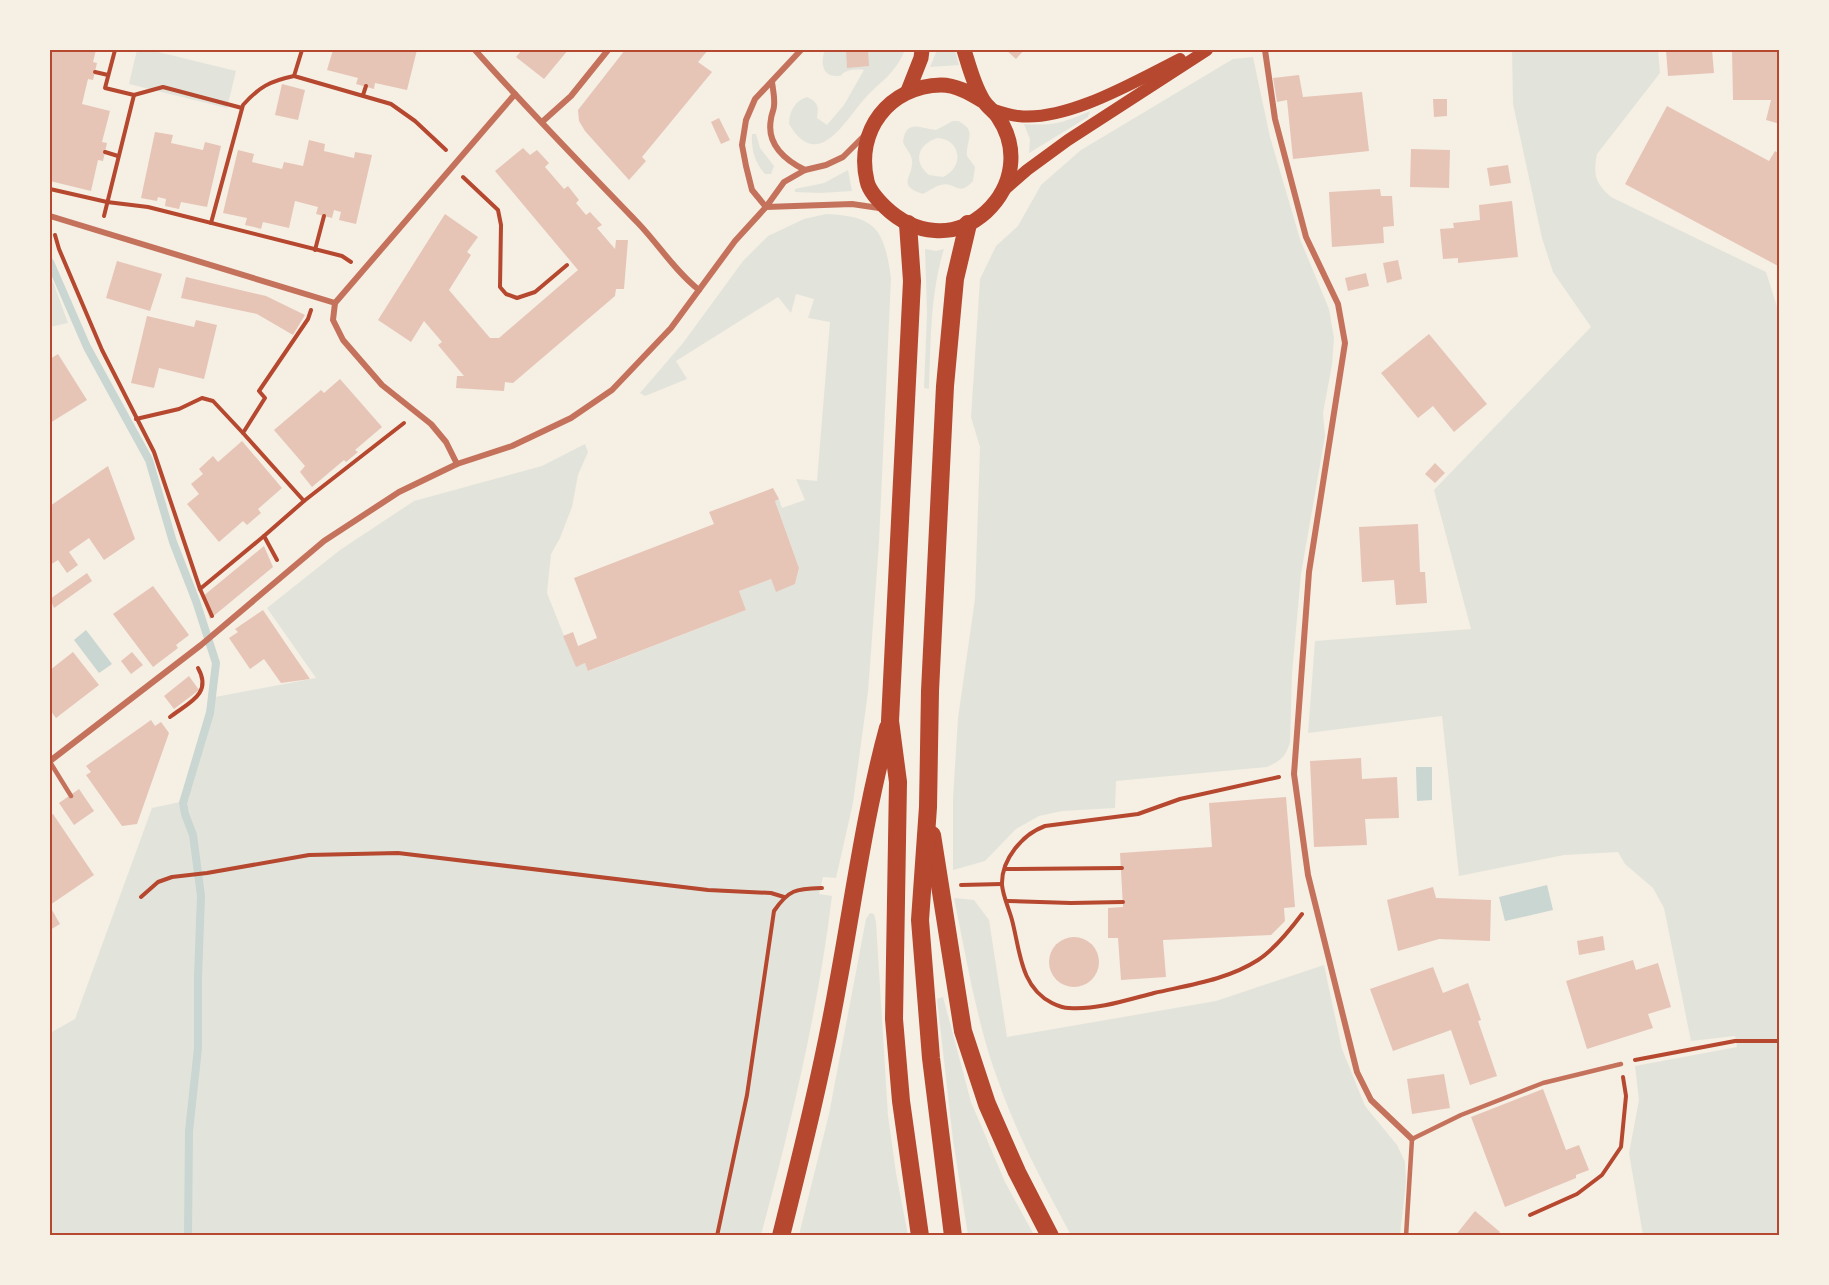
<svg xmlns="http://www.w3.org/2000/svg" width="1829" height="1285" viewBox="0 0 1829 1285" font-family="'Titillium Web',sans-serif">
<style>
.green{fill:#e2e4dc;fill-rule:evenodd}
.water{fill:#c9d6d2}
.lines{fill:none;stroke-linecap:round;stroke-linejoin:round}
.stream{stroke:#c9d6d2;stroke-width:8}
.building{fill:#e6c5b7}
.path{stroke:#b5482f;stroke-width:4}
.service{stroke:#c5725c;stroke-width:4.5}
.minor{stroke:#c5725c;stroke-width:6}
.secondary{stroke:#b5482f;stroke-width:12}
.primary{stroke:#b5482f;stroke-width:15}
.motorway{stroke:#b5482f;stroke-width:18}
.neatline{fill:none;stroke:#b5482f;stroke-width:2}
</style>
<rect width="100%" height="100%" fill="#f6efe4"/>
<!-- green -->
<g class="green">
<path d="M137,50H150L236,71L227,108L129,84Z"/>
<path d="M825,50H905C894,75 884,78 867,96C845,119 819,174 789,124C789,111 795,101 807,97C818,102 819,107 817,118L827,125L844,105L864,70C859,69 850,69 845,72C839,75 844,76 836,76C821,76 821,60 825,50Z"/>
<path d="M937,50H955L959,65L930,67Z"/>
<path d="M1512,50H1658L1660,73L1597,154C1593,175 1595,183 1611,197L1766,272L1779,313V1235H1643L1629,1153L1639,1100L1635,1066L1737,1047L1735,1036L1691,1041L1664,908L1653,888L1625,864L1618,852L1564,855L1459,876L1442,716L1308,733L1315,641L1471,629L1434,490L1591,327L1553,272L1542,238L1513,104Z"/>
<path d="M1253,57L1270,137L1300,239L1329,309L1334,338L1332,365L1323,413L1325,436L1301,574L1292,674L1290,742C1286,757 1280,761 1267,767L1116,781L1115,808L1062,811L1039,816L1016,829L985,861L953,870V798L958,718L975,599L980,447L971,417L980,279L996,246L1018,226L1041,185L1081,150L1233,59Z"/>
<path d="M1090,111L1088,117L1029,153L1030,139L1024,124C1053,126 1063,123 1090,111Z"/>
<path d="M953,121H958C978,131 966,139 967,156L975,167L973,181C958,198 955,181 941,185C935,186 929,191 923,194C895,185 914,177 912,160C911,153 905,148 903,142C906,118 921,129 936,130ZM937,138C961,139 965,167 943,177L929,175C913,162 917,145 937,138Z"/>
<path d="M752,134H756L760,148L774,166L771,174H765C755,163 751,149 752,134Z"/>
<path d="M848,170L852,191L821,193L795,192V189L824,183Z"/>
<path d="M826,214C877,216 884,230 891,278L879,543L868,692L853,803L836,878L823,877L819,894L832,896C818,1011 791,1124 761,1235L50,1236V1033L75,1019L152,808L180,802L210,698L316,678L267,608L340,550L414,501L542,466L585,444L588,452L578,475L572,507L560,538L551,554L547,593L576,666L585,663L589,671L746,610L739,591L771,579L776,591L795,584L799,568L775,501L779,499L782,508L805,500L796,479L817,481L830,322L808,318L814,299L796,294L791,313L778,297L676,361L687,379L645,396L640,393L683,343L743,261L768,236L804,219Z"/>
<path d="M925,249L936,251L944,249C930,294 931,342 929,389L924,388L927,313Z"/>
<path d="M50,274L68,323L50,327Z"/>
<path d="M954,898L974,900L989,920L1007,1037L1216,1001L1324,965L1342,1049L1365,1106L1397,1145L1405,1162L1406,1182L1400,1235H1071C1045,1187 1019,1139 1000,1086C977,1026 967,961 954,898Z"/>
<path d="M870,913L874,914L876,922L888,1116L896,1173L908,1235H799L829,1114L866,919Z"/>
<path d="M943,997L971,1102L1005,1182L1034,1235H968L953,1140L937,999Z"/>
</g>
<!-- water -->
<g class="water">
<path d="M86,630L112,664L99,673L74,640Z"/>
<path d="M1416,767H1432V800L1417,801Z"/>
<path d="M1547,885L1553,910L1505,921L1499,897Z"/>
</g>
<g class="lines">
<!-- stream -->
<path class="stream" d="M50,262L87,347L149,460L173,542L196,601L216,663L210,713L183,803L185,814L193,835L201,896L198,977V1048L189,1131L188,1236"/>
</g>
<!-- building -->
<g class="building">
<path d="M50,50H96L93,62L97,63L93,80L88,79L82,104L110,111L102,142L107,143L103,161L98,160L91,191L50,181Z"/>
<path d="M333,50H417L407,90L375,83L374,89L356,84L358,78L327,70Z"/>
<path d="M522,50H568L544,79L516,57Z"/>
<path d="M625,50H708L698,62L712,72L642,157L646,161L629,180L585,131L579,121L578,110Z"/>
<path d="M846,50H868L869,66L847,68Z"/>
<path d="M1006,50H1024L1016,59Z"/>
<path d="M1666,50H1712L1714,73L1668,76Z"/>
<path d="M1732,50H1780V124L1766,120L1771,100H1733Z"/>
<path d="M1299,75L1303,97L1362,92L1369,151L1293,159L1287,100L1277,102L1273,78Z"/>
<path d="M282,84L305,90L298,120L275,115Z"/>
<path d="M1433,99H1447V116L1434,117Z"/>
<path d="M1667,106L1769,161L1775,151L1780,154V267L1625,184Z"/>
<path d="M719,118L730,140L721,144L711,122Z"/>
<path d="M155,132L173,135L171,143L203,150L205,142L221,146L207,207L181,202L179,209L165,206L166,199L158,197L157,201L141,198Z"/>
<path d="M309,140L325,144L324,151L354,158L355,152L372,155L356,224L339,220L341,212L334,210L332,218L316,214L318,207L295,201L289,228L263,222L261,229L254,227L245,225L247,218L223,213L238,150L254,154L252,162L282,169L284,162L303,166Z"/>
<path d="M523,148L530,155L537,150L549,163L545,167L564,189L568,186L579,200L576,203L586,215L590,212L602,225L597,228L615,249L616,240H628L624,289H616L615,296L513,383L505,382L504,391L456,388L457,376H464L438,345L442,342L424,321L411,342L378,320L445,214L478,237L467,252L471,255L449,290L490,338H499L578,270L495,171Z"/>
<path d="M1411,149L1450,150L1449,188L1410,187Z"/>
<path d="M1508,165L1511,183L1490,186L1487,168Z"/>
<path d="M1380,189L1381,196H1392L1394,226L1383,227L1384,243L1332,247L1329,192Z"/>
<path d="M1512,201L1518,257L1458,263V258L1443,259L1440,229L1454,228L1453,223L1480,220L1479,205Z"/>
<path d="M1398,260L1402,279L1387,283L1383,263Z"/>
<path d="M117,261L162,274L150,311L106,298Z"/>
<path d="M1366,273L1369,286L1348,291L1345,278Z"/>
<path d="M186,277L266,296L305,315L293,335L257,314L181,298Z"/>
<path d="M147,316L194,327L196,320L217,325L204,379L159,368L154,388L131,383Z"/>
<path d="M1429,334L1487,404L1454,432L1433,406L1418,418L1381,373Z"/>
<path d="M58,354L87,400L50,423V359Z"/>
<path d="M340,379L382,427L355,450L358,452L346,462L344,460L312,487L300,472L305,466L274,430L321,390L324,393Z"/>
<path d="M242,441L282,488L258,509L261,513L247,525L243,521L219,542L187,504L199,494L191,484L203,474L199,469L213,456L218,462Z"/>
<path d="M1435,463L1445,473L1435,483L1425,474Z"/>
<path d="M108,466L135,539L104,560L89,538L69,552L78,565L67,573L58,560L50,565V506Z"/>
<path d="M773,488L779,499L775,501L799,568L795,584L776,592L771,579L739,591L746,610L588,671L585,663L576,667L563,636L573,632L578,646L597,638L574,578L714,524L709,512Z"/>
<path d="M1418,524L1420,572H1425L1427,603L1396,605L1394,580L1362,582L1359,527Z"/>
<path d="M264,546L273,567L210,619L202,597Z"/>
<path d="M87,573L92,581L54,608L50,599Z"/>
<path d="M153,586L189,635L176,645L178,648L153,667L113,614Z"/>
<path d="M263,610L286,644L310,679L281,683L264,659L250,669L229,638L238,632L235,629Z"/>
<path d="M73,652L99,685L56,718L50,710V670Z"/>
<path d="M132,652L143,665L131,674L121,661Z"/>
<path d="M189,676L199,690L174,709L164,696Z"/>
<path d="M151,720L155,726L161,722L169,733L137,824L122,826L86,775L91,772L86,766Z"/>
<path d="M1361,758L1362,779L1397,777L1399,818L1365,819L1367,845L1314,847L1310,761Z"/>
<path d="M79,789L94,811L74,825L59,803Z"/>
<path d="M1286,797L1295,907L1284,908L1285,921L1271,935L1163,940L1166,977L1121,980L1118,938H1108V908L1123,907L1120,853L1212,847L1209,803Z"/>
<path d="M53,814L94,875L50,905V816Z"/>
<path d="M1433,887L1436,898L1491,900L1490,941L1439,939L1398,951L1387,900Z"/>
<path d="M52,910L60,924L50,930V911Z"/>
<path d="M1603,936L1605,950L1579,955L1577,941Z"/>
<circle cx="1074" cy="962" r="25"/>
<path d="M1633,960L1636,970L1658,963L1671,1007L1648,1014L1653,1028L1587,1049L1566,981Z"/>
<path d="M1433,967L1443,993L1468,983L1481,1020L1478,1021L1497,1076L1470,1085L1451,1030L1393,1051L1370,989Z"/>
<path d="M1444,1074L1450,1108L1412,1114L1407,1079Z"/>
<path d="M1543,1089L1566,1150L1579,1145L1589,1170L1576,1175V1178L1505,1207L1471,1117Z"/>
<path d="M1475,1211L1500,1232L1497,1236H1455Z"/>
</g>
<g class="lines">
<!-- path -->
<g class="path">
<path d="M302,50L294,76L391,104L415,121L446,150"/>
<path d="M95,72L108,75"/>
<path d="M134,95L163,87L242,108"/>
<path d="M363,95L366,86"/>
<path d="M105,152L118,156"/>
<path d="M463,177L498,210L501,225L500,287L506,294L517,298L535,292L567,265"/>
<path d="M50,189L107,202L148,207L342,256L351,262"/>
<path d="M104,216L134,95L105,88L115,50"/>
<path d="M211,223L243,105C259,87 270,81 294,76"/>
<path d="M55,235L59,249L102,350L154,452L200,589L212,616"/>
<path d="M315,250L324,216"/>
<path d="M136,419L179,409L202,398L213,401L243,433"/>
<path d="M304,501L404,423"/>
<path d="M277,560L264,536L304,501L243,433L265,398L259,391L308,319L311,310"/>
<path d="M200,589L264,536"/>
<path d="M170,717C188,703 213,694 198,668"/>
<path d="M1279,777L1180,799L1138,814L1045,826C1023,834 1001,859 1002,885C1003,896 1009,909 1012,920C1020,950 1020,987 1052,1003C1056,1005 1064,1008 1069,1008C1097,1010 1127,1000 1154,993C1189,985 1227,980 1258,960C1275,949 1290,930 1302,914"/>
<path d="M1006,869L1122,868"/>
<path d="M961,885L1002,884"/>
<path d="M141,897L158,882L172,877L207,873L309,855L398,853L708,890L771,893L784,897"/>
<path d="M1007,901L1071,903L1123,902"/>
<path d="M1635,1060L1735,1041H1780"/>
<path d="M1530,1215L1577,1194L1602,1175L1621,1147L1626,1096L1623,1077"/>
<path d="M717,1236L747,1095L774,911C789,889 796,889 822,888"/>
</g>
<!-- service -->
<g class="service">
<path d="M50,762L71,796"/>
<path d="M1406,1236L1412,1139L1461,1115L1543,1083L1621,1064"/>
</g>
<!-- minor -->
<g class="minor">
<path d="M475,50C527,109 583,166 638,223C659,245 675,271 699,290"/>
<path d="M1265,50L1275,119L1306,237L1338,304L1345,343L1309,572L1294,774L1308,875L1357,1072L1371,1100L1412,1139"/>
<path d="M772,82C773,90 775,98 774,106C774,110 771,115 771,119C766,144 785,160 805,170"/>
<path d="M542,122L571,96L608,50"/>
<path d="M766,207L752,190L746,166L742,145L746,120L755,99L801,50"/>
<path d="M766,207L852,204L879,208"/>
<path d="M50,216L335,303"/>
<path d="M457,464L446,442L431,424L382,385L343,340L333,320L335,303L515,94"/>
<path d="M50,761L201,645L324,541L399,492L457,464L512,446L571,418L612,390L671,328L735,241L766,207L784,182L805,170L826,165L843,157L864,136"/>
</g>
<!-- secondary -->
<g class="secondary">
<path d="M991,109C1000,112 1008,115 1018,116C1067,122 1136,81 1180,59"/>
<path d="M1003,191L1027,170L1068,140L1207,50"/>
</g>
<!-- primary -->
<g class="primary">
<path d="M964,50C969,66 974,86 983,100C987,107 994,111 998,117C1019,148 1014,186 986,212C955,240 914,235 885,207C878,200 869,191 867,181C855,131 889,86 941,85C956,85 970,93 983,101"/>
<path d="M908,91L921,58L922,50"/>
</g>
<!-- motorway -->
<g class="motorway">
<path d="M908,224L912,281L890,721L898,782L894,1019L901,1101L920,1236"/>
<path d="M932,835L963,1031L987,1104L1017,1172L1050,1236"/>
<path d="M781,1236C802,1152 823,1068 838,983C854,897 865,812 888,728"/>
<path d="M953,1236L931,1058L920,920L928,807L930,691L945,386L955,279L968,224"/>
</g>
</g>
<!-- border -->
<rect width="1829" height="1285" fill="none" stroke="#f6efe4" stroke-width="102"/>
<rect x="51" y="51" width="1727" height="1183" class="neatline"/>
</svg>
